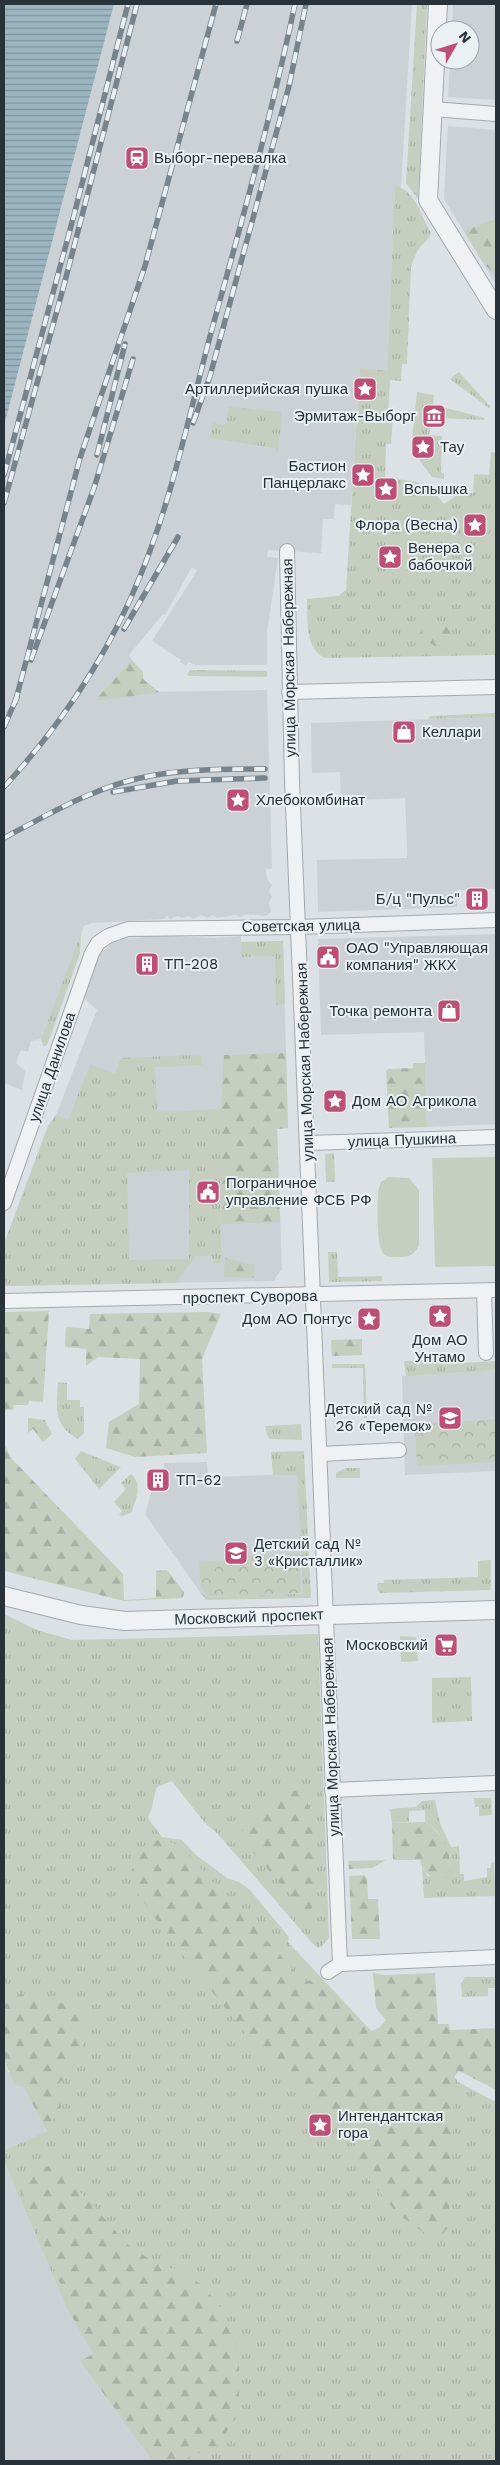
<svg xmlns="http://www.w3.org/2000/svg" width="500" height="2465" viewBox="0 0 500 2465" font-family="'Work Sans',sans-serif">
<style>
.built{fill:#cbd1d5}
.grass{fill:url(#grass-tufts);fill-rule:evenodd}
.forest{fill:url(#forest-firs)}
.park{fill:url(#park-crowns)}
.pitch{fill:#c5cebf}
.water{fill:url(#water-rules)}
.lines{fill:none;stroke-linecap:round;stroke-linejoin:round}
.minor-casing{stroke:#a2a9ae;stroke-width:16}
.tertiary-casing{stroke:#a2a9ae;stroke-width:20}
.minor{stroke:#eff1f3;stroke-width:14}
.tertiary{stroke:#eff1f3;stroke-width:18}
.rail-casing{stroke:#78848c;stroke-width:5.5}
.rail{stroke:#ebf0f3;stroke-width:4;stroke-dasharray:11;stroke-linecap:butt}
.labels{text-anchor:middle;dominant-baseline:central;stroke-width:4;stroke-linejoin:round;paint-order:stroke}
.poi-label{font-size:15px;fill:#283239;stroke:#ebf0f3;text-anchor:start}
.street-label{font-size:15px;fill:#283239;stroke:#ebf0f3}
</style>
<defs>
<pattern id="grass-tufts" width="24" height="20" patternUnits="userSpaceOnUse" patternTransform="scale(1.25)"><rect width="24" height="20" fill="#c5cebf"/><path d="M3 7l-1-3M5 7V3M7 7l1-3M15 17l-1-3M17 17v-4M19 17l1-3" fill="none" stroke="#a9b1a5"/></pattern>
<pattern id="forest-firs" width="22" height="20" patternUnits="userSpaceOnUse" patternTransform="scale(1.25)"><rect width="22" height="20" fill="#c5cebf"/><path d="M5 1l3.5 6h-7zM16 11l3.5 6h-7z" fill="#a9b1a5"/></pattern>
<pattern id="park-crowns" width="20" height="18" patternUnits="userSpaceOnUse" patternTransform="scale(1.25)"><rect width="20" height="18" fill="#c5cebf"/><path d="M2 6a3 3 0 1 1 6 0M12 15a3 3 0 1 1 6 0" fill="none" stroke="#a9b1a5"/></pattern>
<pattern id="water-rules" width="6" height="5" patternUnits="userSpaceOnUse" patternTransform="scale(1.25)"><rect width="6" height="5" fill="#9bb5c1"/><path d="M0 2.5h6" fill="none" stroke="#7e949e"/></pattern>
</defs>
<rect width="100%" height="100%" fill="#dce1e5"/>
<!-- built -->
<g class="built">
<path d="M114,4H412L401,187H395L387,372L360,369L351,505L335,504L334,519H323L321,553L268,550L267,557L278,558L267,632V665H196L189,662L186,666L180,662L181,660L152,641L197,571L192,567L165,615L163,614L129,655L132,660L97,698L100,701L147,692L267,690L272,869H266L267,879L272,885L269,891L272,897L269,902L271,912L266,916L246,914L240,917L235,915L217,918L213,915L207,918L201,915L193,919L189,916L182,918L178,916L170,919L167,916L163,919L92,923L84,926L41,1039L31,1041L28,1052L21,1050L16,1063L25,1071L22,1090L4,1083V426Z"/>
<path d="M453,4H496V100L448,97L450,60H470V30H452Z"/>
<path d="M448,126L496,130V284L444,199Z"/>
<path d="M496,717V892V889L457,890V907L318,912L317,860L407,858V849L405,798L341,801L340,772L312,773L311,723Z"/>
<path d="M496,934V1124L427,1127L424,1032L321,1035L318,939Z"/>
<path d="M155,936L217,938L241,936V942L283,941L288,1128L277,1129L282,1269L275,1278V1281L4,1286V1244L48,1126L56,1115L97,1010L82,996L88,972L101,953L112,943L125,939Z"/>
<path d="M496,1370V1471L405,1475L402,1376Z"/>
<path d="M207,1462L208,1477L297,1474L303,1595L207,1597L200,1592L145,1514L152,1490H164V1463Z"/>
<path d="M4,2060L8,2072L23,2086L47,2132L4,2151Z"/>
<path d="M4,2161L65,2304L93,2354L80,2361L153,2461H4Z"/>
</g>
<!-- grass -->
<g class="grass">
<path d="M417,4H427L418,199L406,183Z"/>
<path d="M395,186C415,189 422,218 431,233C428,240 425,242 420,247C416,253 413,260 411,267L407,364H402L401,381L390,380L388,413L393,415L391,444H386L385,479C414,480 424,480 444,504L460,493H473L474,474L489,475L491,452L496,453V655L325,658C304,648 308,619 307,599L338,596L346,590L360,368L387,371Z"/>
<path d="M459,372L490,406L489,408L450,379Z"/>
<path d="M417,392L434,395L429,435L442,436L441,473H444V479L432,477L411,449Z"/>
<path d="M438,406L485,418L484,420L437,418Z"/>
<path d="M229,407L282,412L278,453L274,448L209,438L213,423L226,425Z"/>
<path d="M190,670L267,671V677L190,676L187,675Z"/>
<path d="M496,713V717L428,719L430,716Z"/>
<path d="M81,933L80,953L51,1035L46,1046H43L41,1039Z"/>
<path d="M283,941L285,1004L276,1005L275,956L241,957V942Z"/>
<path d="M201,1055L202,1065L155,1067L157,1112L223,1109L219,1146L223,1159H220L221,1263H213L212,1256H196L175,1283L4,1286V1244L48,1126L56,1115L68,1120L90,1064L115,1074L121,1058ZM189,1170V1259L129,1260L127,1173Z"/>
<path d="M334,1153L335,1182H326L325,1154Z"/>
<path d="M328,1252H337L338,1277L382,1276V1281L329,1282Z"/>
<path d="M454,1359L463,1363L496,1361V1370L406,1376L404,1361Z"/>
<path d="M332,1364H365L367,1418H364L363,1368H332Z"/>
<path d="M58,1382L67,1383V1400H80V1407H84V1433L78,1439C52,1424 57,1408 58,1382Z"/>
<path d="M301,1424L302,1440L270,1439L267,1435L265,1426Z"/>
<path d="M81,1451L118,1466L121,1467L99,1489L75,1459Z"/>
<path d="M304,1451L311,1598L206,1600L200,1592L207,1597L303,1594L297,1475H273L271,1452Z"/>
<path d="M346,1468H360V1478H336V1473Z"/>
<path d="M131,1474C143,1484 136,1499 132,1512L123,1516L119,1515L122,1511L114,1502L126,1489L121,1483Z"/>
<path d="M491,1560V1590L380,1593L378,1591L377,1583H384V1580L478,1577V1561Z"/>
<path d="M4,1614L37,1630L72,1640L318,1634L329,1938L322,1946L318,1948L313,1944L218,1834L204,1822L172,1781L157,1787C153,1798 153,1808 148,1818L162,1837L182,1840L195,1854L227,1878L239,1882L250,1890L289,1937L288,1942L371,2031L381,2027L454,2076L458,2082L496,2102V2461H153L80,2361L93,2354L65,2304L4,2161V2151L47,2131L23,2086L15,2085L4,2060Z"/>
<path d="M400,1636L416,1637L418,1661L401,1662Z"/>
<path d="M471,1677L472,1721L432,1723V1678Z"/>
<path d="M474,1798H491L492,1815L479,1816V1807H475Z"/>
<path d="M435,1800L440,1823L451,1847L459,1846L460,1874H464V1881L487,1877V1868H491V1863L494,1862L495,1896L424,1898L422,1867L428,1877L450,1866C447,1847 443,1832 425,1822V1810L409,1811V1822L392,1823L390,1809L416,1807L422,1801Z"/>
<path d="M465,1977H496V1988H488V1996L462,1997L461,1984Z"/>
</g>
<!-- forest -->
<g class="forest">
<path d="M496,219V275L484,264L464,231Z"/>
<path d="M442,622L451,627V644L448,649H439L418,635L429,623Z"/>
<path d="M132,660L143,672V679L159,692L99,701L97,698Z"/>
<path d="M286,1053L288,1128L277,1129L280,1222L221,1224L220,1159L223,1156L220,1155L219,1146L224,1055Z"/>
<path d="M413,1063H425L427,1127L389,1128L386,1071L388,1069L413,1068Z"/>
<path d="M225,1258L254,1265V1278L224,1277Z"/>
<path d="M49,1311L43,1402L29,1401L28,1405H14L13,1410H4V1312Z"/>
<path d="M207,1312L221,1314L202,1359L207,1453L135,1457L106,1448L109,1422L139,1404L140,1359L98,1357L86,1366V1349L65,1347L66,1327L89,1329L90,1314Z"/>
<path d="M362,1339V1355L332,1356L331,1340Z"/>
<path d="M28,1418L45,1420L52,1434L43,1442L33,1429L28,1433Z"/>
<path d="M4,1444L12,1459L123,1574L124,1600L156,1598V1571L167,1570L184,1592L183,1598L124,1601L4,1571Z"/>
<path d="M280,1790C289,1790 299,1789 305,1797C315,1811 315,1882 316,1903L311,1909H303L244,1842L240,1834L267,1801Z"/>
<path d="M425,1822C444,1834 454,1854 448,1876L440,1881C428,1876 423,1872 420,1860H393L392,1823Z"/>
<path d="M161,1839L179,1845L303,1980L323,1984L334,1991L371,2031L377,2030L386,2020L376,2008L373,1973L384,1975L435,1973L438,2024H449L450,2030L496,2028V2090L459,2071L454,2077L452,2168L448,2227L437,2242L398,2214L358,2167L355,2135L314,2094L271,2067L155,1918L133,1887L132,1869L145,1846Z"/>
<path d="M386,1860L372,1868L349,1869L348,1861Z"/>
<path d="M364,1875L367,1878L368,1899H378L380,1939H352L349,1876Z"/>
<path d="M31,1992C39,1999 69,2006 79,2003L88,2014C81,2049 85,2059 57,2085L61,2107L51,2124L45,2127L23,2086L15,2085L4,2059V2006L18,1995Z"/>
<path d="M55,2164L130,2247L163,2267L178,2269L203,2286L225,2313L239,2354V2408L218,2449L198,2453L181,2461H153L80,2361L93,2354L65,2304L66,2297L15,2177Z"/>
</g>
<!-- park -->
<g class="park">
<path d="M496,1419V1462L417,1466L415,1425Z"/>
<path d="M299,1553L301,1593L208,1596L201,1588L199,1562L229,1560L230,1557Z"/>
</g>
<!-- pitch -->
<g class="pitch">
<path d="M496,1157V1266L435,1267L432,1158Z"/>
<path d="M389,1177L409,1178L419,1190V1245C415,1254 410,1257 401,1257C396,1257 390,1258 385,1255C375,1249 378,1204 378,1191L381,1182Z"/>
</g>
<!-- water -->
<path class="water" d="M4,4H114L4,426Z"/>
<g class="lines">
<!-- minor casing -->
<g class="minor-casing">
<g id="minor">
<path d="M433,109L496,114"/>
<path d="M287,551L292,781L340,1964"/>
<path d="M289,692L496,687"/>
<path d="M308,1143L496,1137"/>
<path d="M4,1203L92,953L98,943L108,936L128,929L298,927L496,920"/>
<path d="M484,1291L486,1353"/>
<path d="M4,1301L496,1290"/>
<path d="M320,1454L399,1450"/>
<path d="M332,1790L496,1783"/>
<path d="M328,1972L340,1964L496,1957"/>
</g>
</g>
<!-- tertiary casing -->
<g class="tertiary-casing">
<g id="tertiary">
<path d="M438,4L428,200L496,310"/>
<path d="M4,1596L81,1615L125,1621L496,1610"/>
</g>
</g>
<!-- minor -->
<use href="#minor" class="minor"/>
<!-- tertiary -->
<use href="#tertiary" class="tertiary"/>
<!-- rail casing -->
<g class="rail-casing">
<g id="rail">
<path d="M237,41L247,4"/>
<path d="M193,423L210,376L289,86L306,4"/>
<path d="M97,455L125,344"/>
<path d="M4,475L74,215L128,4"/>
<path d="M4,503L64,285L137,4"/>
<path d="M124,629L178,537"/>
<path d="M31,660L94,488L133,359"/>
<path d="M15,703L80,458L145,266L216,4"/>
<path d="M4,727L17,697"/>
<path d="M4,787C62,724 109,654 141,574C173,496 190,410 212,329C242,221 272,113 295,4"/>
<path d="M113,792L177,781L265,778"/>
<path d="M4,838C52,812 100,784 155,775C191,769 228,769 265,769"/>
</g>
</g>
<!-- rail -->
<use href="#rail" class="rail"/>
</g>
<!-- icons -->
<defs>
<g id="station-square" transform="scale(1.25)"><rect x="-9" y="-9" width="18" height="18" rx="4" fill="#bd4e74" stroke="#ebf0f3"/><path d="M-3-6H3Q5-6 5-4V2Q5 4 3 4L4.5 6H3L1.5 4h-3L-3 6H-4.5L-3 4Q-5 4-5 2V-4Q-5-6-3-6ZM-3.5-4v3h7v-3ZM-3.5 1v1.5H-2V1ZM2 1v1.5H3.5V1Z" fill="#fff"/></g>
<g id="sight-square" transform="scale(1.25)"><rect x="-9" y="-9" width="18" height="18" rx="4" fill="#bd4e74" stroke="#ebf0f3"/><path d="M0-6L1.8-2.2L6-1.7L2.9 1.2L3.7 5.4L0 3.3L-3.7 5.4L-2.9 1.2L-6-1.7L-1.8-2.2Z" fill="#fff"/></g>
<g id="museum-square" transform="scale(1.25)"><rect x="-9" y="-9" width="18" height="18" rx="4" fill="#bd4e74" stroke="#ebf0f3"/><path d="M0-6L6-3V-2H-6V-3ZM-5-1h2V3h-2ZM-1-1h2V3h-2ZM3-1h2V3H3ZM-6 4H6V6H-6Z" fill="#fff"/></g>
<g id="shop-square" transform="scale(1.25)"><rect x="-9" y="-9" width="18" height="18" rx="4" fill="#bd4e74" stroke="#ebf0f3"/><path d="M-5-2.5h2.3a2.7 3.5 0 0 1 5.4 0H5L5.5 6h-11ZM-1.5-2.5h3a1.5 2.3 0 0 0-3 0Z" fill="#fff"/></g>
<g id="building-square" transform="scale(1.25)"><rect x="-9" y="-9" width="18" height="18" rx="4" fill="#bd4e74" stroke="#ebf0f3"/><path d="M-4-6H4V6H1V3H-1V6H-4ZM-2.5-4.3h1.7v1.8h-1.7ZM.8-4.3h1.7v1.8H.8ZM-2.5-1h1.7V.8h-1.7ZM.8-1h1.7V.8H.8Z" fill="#fff"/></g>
<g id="civic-square" transform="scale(1.25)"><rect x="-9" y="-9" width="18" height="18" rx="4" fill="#bd4e74" stroke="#ebf0f3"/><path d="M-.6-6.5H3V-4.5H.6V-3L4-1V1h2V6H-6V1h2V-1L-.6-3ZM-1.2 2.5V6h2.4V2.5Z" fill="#fff"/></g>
<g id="school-square" transform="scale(1.25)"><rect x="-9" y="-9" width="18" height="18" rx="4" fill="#bd4e74" stroke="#ebf0f3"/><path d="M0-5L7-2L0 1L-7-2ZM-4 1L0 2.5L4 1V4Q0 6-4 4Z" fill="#fff"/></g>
<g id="supermarket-square" transform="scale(1.25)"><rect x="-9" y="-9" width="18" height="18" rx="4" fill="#bd4e74" stroke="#ebf0f3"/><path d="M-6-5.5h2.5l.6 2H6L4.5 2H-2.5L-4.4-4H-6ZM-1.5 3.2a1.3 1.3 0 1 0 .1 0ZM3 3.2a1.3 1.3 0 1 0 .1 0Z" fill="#fff"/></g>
</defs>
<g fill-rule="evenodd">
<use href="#station-square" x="137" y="158"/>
<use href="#sight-square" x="365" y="389"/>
<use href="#museum-square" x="434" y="416"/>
<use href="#sight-square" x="423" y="447"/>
<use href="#sight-square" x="363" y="475"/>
<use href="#sight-square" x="386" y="489"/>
<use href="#sight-square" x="475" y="525"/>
<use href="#sight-square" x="390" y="557"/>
<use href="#shop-square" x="404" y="732"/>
<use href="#sight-square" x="238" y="800"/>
<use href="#building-square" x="477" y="899"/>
<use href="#civic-square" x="328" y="957"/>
<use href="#building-square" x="147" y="964"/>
<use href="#shop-square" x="449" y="1011"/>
<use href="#sight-square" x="335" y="1101"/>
<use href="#civic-square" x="208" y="1192"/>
<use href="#sight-square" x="440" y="1316"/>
<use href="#sight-square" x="369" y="1319"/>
<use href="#school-square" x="450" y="1418"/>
<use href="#building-square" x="158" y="1480"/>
<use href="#school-square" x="236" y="1553"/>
<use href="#supermarket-square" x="446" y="1645"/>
<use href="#sight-square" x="320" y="2125"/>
</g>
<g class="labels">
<!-- poi labels -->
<g class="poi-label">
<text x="154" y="158">Выборг-перевалка</text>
<text x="348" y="389" text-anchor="end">Артиллерийская пушка</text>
<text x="416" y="416" text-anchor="end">Эрмитаж-Выборг</text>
<text x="440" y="447">Тау</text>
<text x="346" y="466" text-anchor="end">Бастион<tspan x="346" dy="17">Панцерлакс</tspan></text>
<text x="404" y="489">Вспышка</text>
<text x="458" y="525" text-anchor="end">Флора (Весна)</text>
<text x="408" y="548">Венера с<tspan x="408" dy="17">бабочкой</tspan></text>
<text x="422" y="732">Келлари</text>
<text x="256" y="800">Хлебокомбинат</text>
<text x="460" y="899" text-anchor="end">Б/ц "Пульс"</text>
<text x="346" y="948">ОАО "Управляющая<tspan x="346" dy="17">компания" ЖКХ</tspan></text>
<text x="164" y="964">ТП-208</text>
<text x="432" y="1011" text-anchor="end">Точка ремонта</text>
<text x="352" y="1101">Дом АО Агрикола</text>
<text x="226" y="1183">Пограничное<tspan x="226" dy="17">управление ФСБ РФ</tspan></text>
<text x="352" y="1319" text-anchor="end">Дом АО Понтус</text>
<text x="440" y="1340" text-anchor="middle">Дом АО<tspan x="440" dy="17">Унтамо</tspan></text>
<text x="432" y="1409" text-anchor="end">Детский сад №<tspan x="432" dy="17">26 «Теремок»</tspan></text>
<text x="176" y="1480">ТП-62</text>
<text x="254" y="1544">Детский сад №<tspan x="254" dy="17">3 «Кристаллик»</tspan></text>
<text x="428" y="1645" text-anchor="end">Московский</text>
<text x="338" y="2116">Интендантская<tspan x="338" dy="17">гора</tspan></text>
</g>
<!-- street labels -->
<g class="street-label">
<text transform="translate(289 658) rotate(-91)">улица Морская Набережная</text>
<text transform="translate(301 926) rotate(-1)">Советская улица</text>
<text transform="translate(305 1062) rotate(-92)">улица Морская Набережная</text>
<text transform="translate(52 1067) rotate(-71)">улица Данилова</text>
<text transform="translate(402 1140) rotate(-2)">улица Пушкина</text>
<text transform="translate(250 1297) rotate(-1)">проспект Суворова</text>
<text transform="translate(249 1617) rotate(-2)">Московский проспект</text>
<text transform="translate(331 1737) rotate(-92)">улица Морская Набережная</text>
</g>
</g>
<!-- border -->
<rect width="500" height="2465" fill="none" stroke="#283239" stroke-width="10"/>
<!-- north arrow -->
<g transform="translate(455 45) rotate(51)"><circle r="24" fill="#ebf0f3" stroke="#9da4a9"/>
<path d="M0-4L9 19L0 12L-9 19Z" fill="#bd4e74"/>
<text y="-8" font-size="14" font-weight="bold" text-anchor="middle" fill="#283239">N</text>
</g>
</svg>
